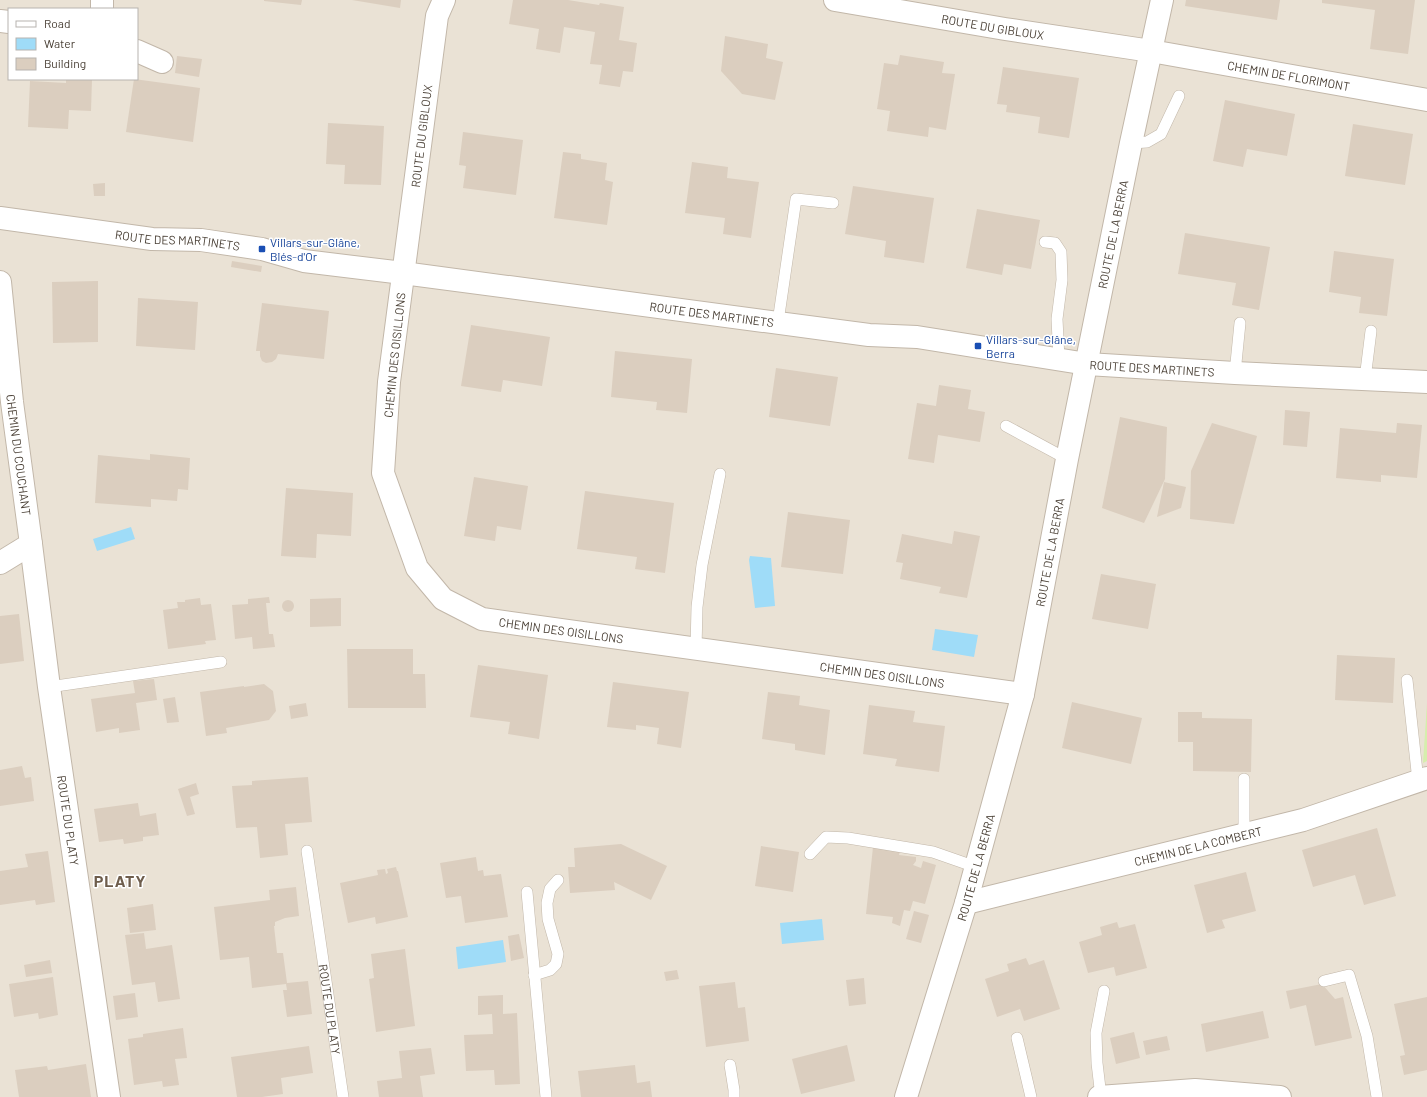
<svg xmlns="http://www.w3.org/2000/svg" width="1427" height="1097" viewBox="0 0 1427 1097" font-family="Barlow,sans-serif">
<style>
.residential{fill:#eae2d5;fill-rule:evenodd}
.green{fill:#d6eead}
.water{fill:#9fdcf8}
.building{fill:#dbcebf}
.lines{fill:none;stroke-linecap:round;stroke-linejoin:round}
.service-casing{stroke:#c2b7a9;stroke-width:12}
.minor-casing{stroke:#c2b7a9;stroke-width:24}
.service{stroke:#fff;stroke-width:11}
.minor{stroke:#fff;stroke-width:22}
.transit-dot{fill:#1a4fb4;stroke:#fff;stroke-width:1.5}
.labels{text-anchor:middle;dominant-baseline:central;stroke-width:3;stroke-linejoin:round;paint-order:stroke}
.street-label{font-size:12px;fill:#4a4036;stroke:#fff}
.transit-label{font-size:12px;fill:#164399;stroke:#fff;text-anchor:start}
.district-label{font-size:16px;font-weight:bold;letter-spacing:1px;fill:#6e5d4c;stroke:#fff}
</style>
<rect width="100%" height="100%" fill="#f5f0e8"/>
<!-- residential -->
<path class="residential" d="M0,0H1427V1097H0ZM9,9H137V79H9Z"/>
<!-- green -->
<path class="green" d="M1427,703V761L1423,763Z"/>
<!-- water -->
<g class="water">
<path d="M131,527L135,539L97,551L93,539Z"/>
<path d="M750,556L771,558L775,606L755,608L749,560Z"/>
<path d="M935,629L978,635L974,657L932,650Z"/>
<path d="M822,919L824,940L782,944L780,923Z"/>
<path d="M503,940L506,962L458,969L456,947Z"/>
</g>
<!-- building -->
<g class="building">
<path d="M264,0H302L301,5L264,1Z"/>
<path d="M352,0H401L400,8Z"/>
<path d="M513,0H568L599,5L600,3L624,7L619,40L637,43L633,72L623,71L620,87L599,84L602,65L590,64L595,32L564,27L560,53L536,49L539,29L509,24Z"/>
<path d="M1186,0H1280L1277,20L1185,6Z"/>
<path d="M1322,0H1415L1408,54L1370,49L1375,10L1322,3Z"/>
<path d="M725,36L768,44L766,58L783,62L775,100L742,94L721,71Z"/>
<path d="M900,55L944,62L942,73L955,74L946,130L929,127L928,137L887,131L890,111L877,109L884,63L898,65Z"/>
<path d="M177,56L202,59L199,77L175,73Z"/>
<path d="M1003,67L1079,78L1069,138L1038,133L1040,117L1006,112L1007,105L997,104Z"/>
<path d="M66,79H92L91,111L69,110L68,129L28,127L30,81L66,83Z"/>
<path d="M134,79L200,88L193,142L126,132Z"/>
<path d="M1225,100L1295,114L1287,156L1247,149L1243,167L1213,161Z"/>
<path d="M328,123L384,126L381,185L344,184L345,165L326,164Z"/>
<path d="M1353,124L1413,134L1405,185L1345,176Z"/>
<path d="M463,132L523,140L516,195L463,188L466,166L459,165Z"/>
<path d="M563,152L581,154V159L607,163L605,180L613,182L607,225L554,218Z"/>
<path d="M692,162L728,167L727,178L759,182L751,238L723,234L725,218L685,213Z"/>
<path d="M105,183V196H94L93,184Z"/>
<path d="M853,186L934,198L924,263L884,257L886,241L845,234Z"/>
<path d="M977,209L1040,220L1031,269L1004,264L1002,275L966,268Z"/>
<path d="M1185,233L1270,247L1259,310L1232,305L1236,283L1178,274Z"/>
<path d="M1334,251L1394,259L1387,316L1359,313L1361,297L1329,292Z"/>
<path d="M232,261L262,266L261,272L231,267Z"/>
<path d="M98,281V342L53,343L52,282Z"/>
<path d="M138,298L198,302L195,350L136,346Z"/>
<path d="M262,303L329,311L324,359L278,354L276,359L272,362L266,363L262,361L260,356V351H256Z"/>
<path d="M471,325L550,337L542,386L503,380L501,392L461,386Z"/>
<path d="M615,351L692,359L687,413L656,410L657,402L611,397Z"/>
<path d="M776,368L838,377L830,426L769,417Z"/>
<path d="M939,385L971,390L968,409L985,412L980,442L938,435L934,463L908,459L917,403L936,406Z"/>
<path d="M1285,410L1310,412L1307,447L1283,445Z"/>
<path d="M1120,417L1167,427L1165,479L1144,523L1102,508Z"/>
<path d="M1212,423L1257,436L1234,524L1190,519L1191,471Z"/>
<path d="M1397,423L1422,425L1417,478L1381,475V482L1336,478L1340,428L1396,433Z"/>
<path d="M150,454L190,458L188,490L178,489L177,501L151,499V507L95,503L98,455L150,460Z"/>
<path d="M474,477L528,486L521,530L497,526L495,541L464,536Z"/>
<path d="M1164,482L1186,487L1181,508L1157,517Z"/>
<path d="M286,488L353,493L351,536L317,534L316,558L281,556Z"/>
<path d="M585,491L674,503L665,573L635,569L637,557L577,549Z"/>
<path d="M788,512L850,520L843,574L781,567Z"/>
<path d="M954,531L980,536L967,598L939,593L941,587L900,579L903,563L896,562L902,534L952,544Z"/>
<path d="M1101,574L1156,584L1148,629L1092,619Z"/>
<path d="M269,597L270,603H266L269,634H273L275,647L253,649L252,637L235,639L232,605L248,604V599Z"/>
<path d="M200,598L201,605L211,604L216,640L205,641L206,644L168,649L163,610L178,608L177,602H185V600Z"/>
<path d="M341,598V626L310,627V599Z"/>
<circle cx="288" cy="606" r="6"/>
<path d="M19,614L24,661L0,664V616Z"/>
<path d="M347,649H413V674H425L426,708H348Z"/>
<path d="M1337,655L1395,658L1393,703L1335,700Z"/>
<path d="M478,665L548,675L539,739L508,734L510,722L470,717Z"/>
<path d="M154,679L157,700L136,703L140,730L119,733V728L96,732L91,699L135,693L133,681Z"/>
<path d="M613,682L689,692L681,748L657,744L659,728L636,725V730L607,727Z"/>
<path d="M264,684L273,691L276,711L269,720L226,728L227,733L206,736L200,692L244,686V687Z"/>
<path d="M768,692L800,696L799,705L830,710L825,755L795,750V744L762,739Z"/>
<path d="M175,697L179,722L167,723L163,699Z"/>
<path d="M1072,702L1142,718L1131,764L1062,748Z"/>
<path d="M306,703L308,716L291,719L289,706Z"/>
<path d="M869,705L915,711L913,722L945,726L939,772L895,766L897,759L863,754Z"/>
<path d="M1178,712H1202V718L1252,719L1251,772L1193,771V742H1178Z"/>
<path d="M22,766L25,778L31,777L34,801L0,806V770Z"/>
<path d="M308,777L312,822L285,824L288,855L260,858L257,827L236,828L232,786L252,785V781Z"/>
<path d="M196,783L199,794L190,797L195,814L187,816L178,789Z"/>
<path d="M138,803L140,816L156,813L159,835L143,837V841L124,844L123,839L99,842L94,809Z"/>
<path d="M1377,828L1396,896L1364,905L1355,875L1313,887L1302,850Z"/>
<path d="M621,844L667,866L651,900L614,882L615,890L570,893L568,867H575L574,848Z"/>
<path d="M761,846L799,852L793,892L755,886Z"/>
<path d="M873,847L900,850L899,855L916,857V861L913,865L921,868L923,861L936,865L925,904L913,901L910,911L904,910L900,926L892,923L893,917L866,914Z"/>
<path d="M48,851L55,902L36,905L35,900L0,905V871L28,867L25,854Z"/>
<path d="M476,857L478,871L483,870L484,876L501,874L508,917L465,923L461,896L446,898L440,863Z"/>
<path d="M396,867L397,871H398L408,917L376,924L375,917L348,923L340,883L378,875L377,870L385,869L386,874L388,873L387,869Z"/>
<path d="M1246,872L1256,911L1222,920L1225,928L1207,933L1194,885Z"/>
<path d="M296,887L299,916L285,918L275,922V926H274L277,953H283L287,983L308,981L312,1014L287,1017L283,990H287L286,984L252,988L249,957L220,960L214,907L270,900L269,890Z"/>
<path d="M153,904L156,930L130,933L127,908Z"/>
<path d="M914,911L929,915L921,943L906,939Z"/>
<path d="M1117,922L1119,928L1135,924L1147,968L1116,976L1114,967L1088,973L1079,942L1102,935L1100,927Z"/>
<path d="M144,933L146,949L172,945L180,999L158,1002L155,982L132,985L125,935Z"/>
<path d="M519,934L524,958L511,961L508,936Z"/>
<path d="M405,949L415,1026L376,1032L369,979L374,978L371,954Z"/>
<path d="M1026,958L1029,965L1044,960L1060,1009L1024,1021L1020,1009L997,1017L985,979L1009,971L1007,964Z"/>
<path d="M50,960L52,973L26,977L24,965Z"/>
<path d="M677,970L679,979L666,981L664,972Z"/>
<path d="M53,977L58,1015L39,1019L38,1013L14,1017L9,984Z"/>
<path d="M864,978L866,1004L849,1006L846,980Z"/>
<path d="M735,982L738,1008L745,1007L749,1041L706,1047L699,986Z"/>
<path d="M1322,984L1335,999L1343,997L1352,1038L1315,1046L1306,1005L1290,1009L1286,991Z"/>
<path d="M135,993L138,1017L116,1020L113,996Z"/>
<path d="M503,995V1014L517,1013L520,1084L495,1085L494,1070L466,1071L464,1035L493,1034L492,1014L478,1015V996Z"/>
<path d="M1427,997V1070L1404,1075L1400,1056L1405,1055L1394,1004Z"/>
<path d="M1263,1011L1269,1038L1206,1052L1201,1024Z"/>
<path d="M183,1028L187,1058L175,1059L179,1085L163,1087L162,1081L134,1085L128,1039L143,1037V1034Z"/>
<path d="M1134,1032L1140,1058L1116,1064L1110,1038Z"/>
<path d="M1167,1036L1170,1050L1146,1055L1143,1041Z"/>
<path d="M847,1045L855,1081L801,1094L792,1059Z"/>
<path d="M309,1046L313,1073L281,1078L283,1094L262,1097H237L231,1057Z"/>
<path d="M431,1048L435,1074L420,1076L423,1097H379L377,1081L402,1078L399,1051Z"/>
<path d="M86,1064L91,1097H19L15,1070L47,1066L48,1070Z"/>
<path d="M635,1065L637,1083L650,1081L652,1097H581L578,1071Z"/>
</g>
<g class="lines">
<!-- service casing -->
<g class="service-casing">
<g id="service">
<path d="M1131,143L1147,142L1161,134L1179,96"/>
<path d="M1045,242L1055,243L1061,252L1062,280L1057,319L1059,359"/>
<path d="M778,322L796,199L833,203"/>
<path d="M1235,373L1240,323"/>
<path d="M1365,379L1371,331"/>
<path d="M1006,426L1067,459"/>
<path d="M696,649L697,607L702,565L720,474"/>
<path d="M1407,680L1418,781"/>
<path d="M49,687L221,662"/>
<path d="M1244,779V835"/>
<path id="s1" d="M307,851L343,1097"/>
<path d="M810,854L826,837L848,838L933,852L976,867"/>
<path d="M527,892L546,1097"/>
<path d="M534,975L550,970L556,964L558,954L548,919L547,903L550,889L558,880"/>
<path d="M1324,981L1349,975L1367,1036L1377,1097"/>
<path d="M1017,1038L1031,1097"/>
<path d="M730,1065L734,1090V1097"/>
<path d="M1101,1097L1097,1063L1096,1033L1104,991"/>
</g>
</g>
<!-- minor casing -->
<g class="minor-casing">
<g id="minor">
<path id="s2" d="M444,0L437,16L389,382L383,473L417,568L443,599L482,619L1023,694"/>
<path id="s3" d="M835,0L1005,29L1151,51L1427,100"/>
<path d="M102,9V0"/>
<path d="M0,21L9,22"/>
<path d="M137,51L162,62"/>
<path id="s4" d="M0,218L152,239L201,240L262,249L304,261L403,273L869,335L917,337L1087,364L1235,373L1427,382"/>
<path id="s5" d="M0,282L12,402L31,544L0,563"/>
<path id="s6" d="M31,544L49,687L109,1097"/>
<path id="s7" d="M966,903L1303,820L1427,778"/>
<path id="s8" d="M906,1097L966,903L1023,694L1067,459L1131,143L1162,0"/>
<path d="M1099,1097L1195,1090L1280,1097"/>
</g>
</g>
<!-- service -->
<use href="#service" class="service"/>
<!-- minor -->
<use href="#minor" class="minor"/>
</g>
<!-- markers -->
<g class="transit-dot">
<rect x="258" y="245" width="8" height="8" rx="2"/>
<rect x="974" y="342" width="8" height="8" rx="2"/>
</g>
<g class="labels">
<!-- street labels -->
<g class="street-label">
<text stroke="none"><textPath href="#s3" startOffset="160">ROUTE DU GIBLOUX</textPath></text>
<text stroke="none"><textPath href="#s3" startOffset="460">CHEMIN DE FLORIMONT</textPath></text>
<text transform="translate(421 136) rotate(-83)">ROUTE DU GIBLOUX</text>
<text stroke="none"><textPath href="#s8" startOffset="888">ROUTE DE LA BERRA</textPath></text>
<text stroke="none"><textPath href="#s4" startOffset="179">ROUTE DES MARTINETS</textPath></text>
<text stroke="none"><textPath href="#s4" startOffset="719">ROUTE DES MARTINETS</textPath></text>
<text transform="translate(394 355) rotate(-84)">CHEMIN DES OISILLONS</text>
<text stroke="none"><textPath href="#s4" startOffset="1163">ROUTE DES MARTINETS</textPath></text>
<text stroke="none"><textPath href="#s5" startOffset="174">CHEMIN DU COUCHANT</textPath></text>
<text stroke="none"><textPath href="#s8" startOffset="564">ROUTE DE LA BERRA</textPath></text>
<text stroke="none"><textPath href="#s2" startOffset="743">CHEMIN DES OISILLONS</textPath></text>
<text stroke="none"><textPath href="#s2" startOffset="1067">CHEMIN DES OISILLONS</textPath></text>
<text stroke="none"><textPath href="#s6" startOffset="279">ROUTE DU PLATY</textPath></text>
<text stroke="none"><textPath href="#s7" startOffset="239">CHEMIN DE LA COMBERT</textPath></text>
<text stroke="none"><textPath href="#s8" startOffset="240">ROUTE DE LA BERRA</textPath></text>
<text stroke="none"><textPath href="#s1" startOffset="160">ROUTE DU PLATY</textPath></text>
</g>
<!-- transit labels -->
<g class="transit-label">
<text x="270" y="242">Villars-sur-Glâne,<tspan x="270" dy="14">Blés-d'Or</tspan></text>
<text x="986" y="339">Villars-sur-Glâne,<tspan x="986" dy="14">Berra</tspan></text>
</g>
<!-- district labels -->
<g class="district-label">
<text x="120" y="880">PLATY</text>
</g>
</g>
<!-- legend -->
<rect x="8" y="8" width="130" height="72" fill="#ffffff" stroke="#b7b3af"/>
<rect x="16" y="21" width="20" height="6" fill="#ffffff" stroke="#b7b3af"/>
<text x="44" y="28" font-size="12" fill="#4a4036">Road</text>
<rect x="16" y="38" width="20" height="12" fill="#9fdcf8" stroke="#b7b3af"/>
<text x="44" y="48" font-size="12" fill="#4a4036">Water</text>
<rect x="16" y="58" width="20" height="12" fill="#dbcebf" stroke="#b7b3af"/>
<text x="44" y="68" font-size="12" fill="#4a4036">Building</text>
</svg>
